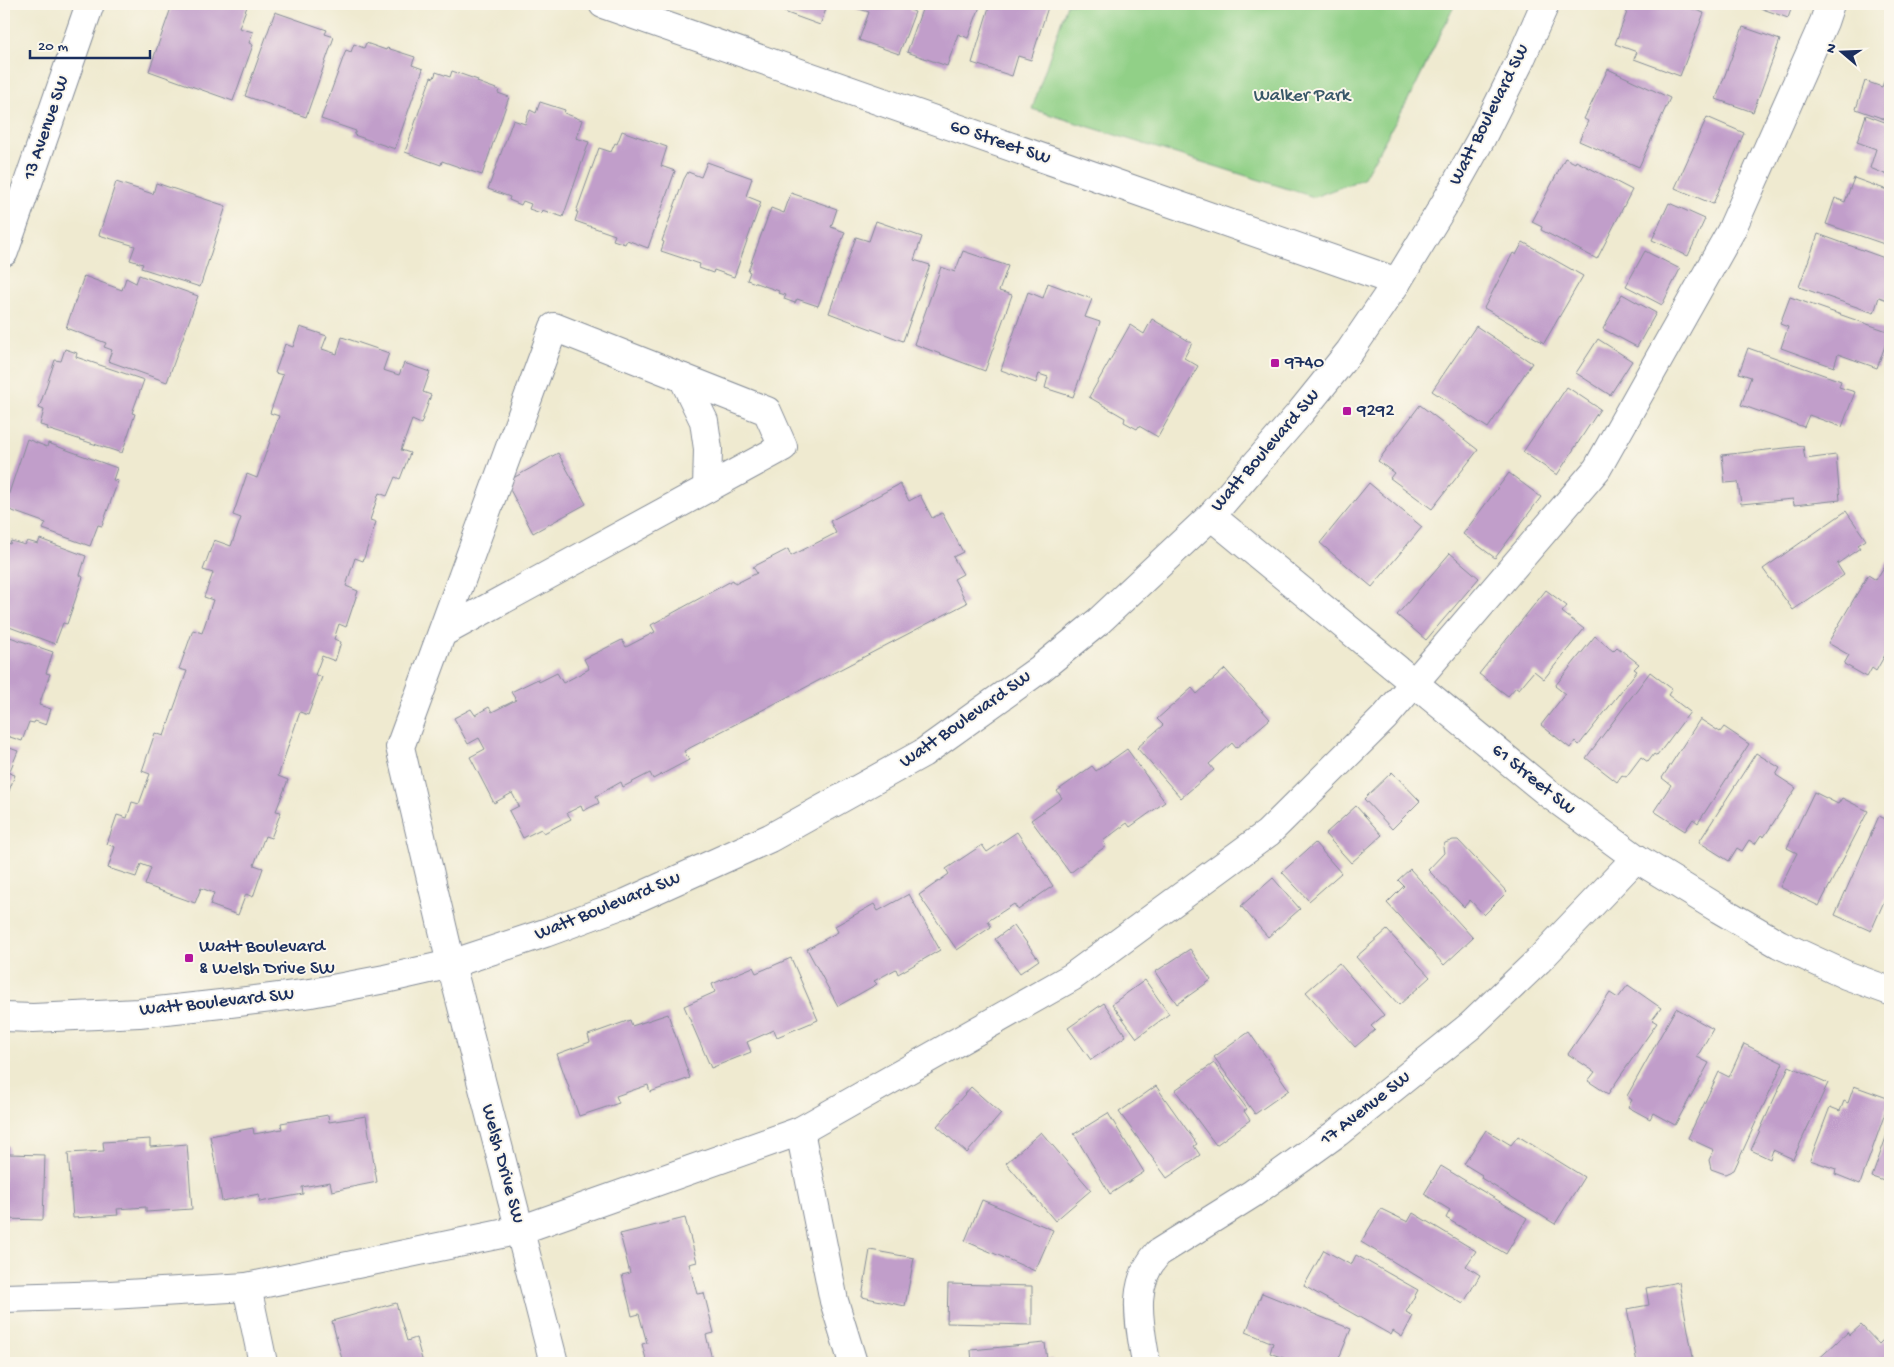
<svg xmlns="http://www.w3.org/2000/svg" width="1894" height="1367" viewBox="0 0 1894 1367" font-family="'Gochi Hand',sans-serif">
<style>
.green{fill:#91d087;stroke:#568072}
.building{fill:#c19eca}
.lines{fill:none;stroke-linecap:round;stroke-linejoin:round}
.minor-casing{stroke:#858c97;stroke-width:30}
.minor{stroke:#fff;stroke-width:28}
.poi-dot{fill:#b5179e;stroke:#fbf7ec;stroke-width:2}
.labels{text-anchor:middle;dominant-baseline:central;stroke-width:4;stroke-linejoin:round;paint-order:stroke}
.park-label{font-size:19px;fill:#385768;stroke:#fbf7ec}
.street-label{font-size:19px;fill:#1b2f5e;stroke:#fbf7ec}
.poi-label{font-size:19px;fill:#1b2f5e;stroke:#fbf7ec;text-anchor:start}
</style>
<rect width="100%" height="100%" fill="#fbf7ec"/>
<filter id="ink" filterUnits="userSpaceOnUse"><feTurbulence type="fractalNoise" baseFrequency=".02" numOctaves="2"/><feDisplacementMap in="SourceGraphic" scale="10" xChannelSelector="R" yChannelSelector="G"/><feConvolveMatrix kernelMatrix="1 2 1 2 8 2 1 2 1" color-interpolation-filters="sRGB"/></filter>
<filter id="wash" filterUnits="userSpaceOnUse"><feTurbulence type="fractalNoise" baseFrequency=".0096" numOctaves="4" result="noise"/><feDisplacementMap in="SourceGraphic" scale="20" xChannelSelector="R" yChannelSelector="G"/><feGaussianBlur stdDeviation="1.12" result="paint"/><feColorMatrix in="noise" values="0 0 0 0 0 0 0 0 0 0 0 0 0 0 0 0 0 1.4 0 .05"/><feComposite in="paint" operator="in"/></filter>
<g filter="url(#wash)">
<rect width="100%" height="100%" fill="#efead0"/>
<!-- green -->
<path class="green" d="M1067,4H1455L1413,91L1363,179L1314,197L1032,109Z"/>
<g id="blocks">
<!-- building -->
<g class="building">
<path d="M188,4H248L239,28L253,32L249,43L253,45L233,101L149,71L172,5L186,10Z"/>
<path d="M787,4H828L820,25L784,12Z"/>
<path d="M858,4H913L910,10L915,12L899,54L859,40L869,12L856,8Z"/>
<path d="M924,4H981L968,38L958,34L947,66L907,52Z"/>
<path d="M990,4H1049L1031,60L1018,56L1012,76L972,63Z"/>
<path d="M1630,4H1679L1704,13L1680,76L1634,59L1637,52L1615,44Z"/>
<path d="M1749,4H1793L1788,18Z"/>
<path d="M275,12L327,30L325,34L334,37L306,117L245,96Z"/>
<path d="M1743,27L1780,40L1753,112L1716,99Z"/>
<path d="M366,43L386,50L387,48L415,57L412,65L423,69L395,149L354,135L356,131L321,119L346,50L351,52L354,44L364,48Z"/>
<path d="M1890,62V121L1856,109L1865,81L1882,87Z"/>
<path d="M1608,69L1670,98L1639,167L1579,141L1588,121L1584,119Z"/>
<path d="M452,71L478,80L477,82L499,90L498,93L509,97L482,175L442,161L441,165L405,152L431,77L434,78L436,72L450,77Z"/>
<path d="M540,102L565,110L564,113L582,120L576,138L589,142L563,217L542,210L541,213L529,209L531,204L523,201L521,205L509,200L510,197L488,189L513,120L525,124L530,110L536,113Z"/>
<path d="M1866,115L1890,124V176L1870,168L1876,149L1857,142Z"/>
<path d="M1707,117L1744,133L1713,204L1675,188Z"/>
<path d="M622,131L667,147L661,166L675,171L648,248L627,240L625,244L613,240L615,235L575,221L578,212H576L599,148L611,152L615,143L617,144Z"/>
<path d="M1565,158L1575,163L1576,161L1632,190L1597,259L1541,230L1542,227L1532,222Z"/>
<path d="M707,162L752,178L746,196L761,202L734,277L714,270L713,273L699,268L700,264L661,251L664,242L662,241L684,179L688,172L701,177Z"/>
<path d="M1854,178L1890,191V246L1826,224L1835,198L1845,202Z"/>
<path d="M116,182L153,194L156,183L226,206L200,287L141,268L143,264L130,260L135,246L99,235Z"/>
<path d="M791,193L837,209L831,227L845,232L818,306L797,299L795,303L784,299L786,295L778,293L779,291L747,280L750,272L748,271L771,208L784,213Z"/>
<path d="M1669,203L1705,219L1688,256L1652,240Z"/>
<path d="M876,221L922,237L914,260L930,265L903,341L829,313L856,237L869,241Z"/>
<path d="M1818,234L1890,260V301L1879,297L1874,313L1799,287Z"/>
<path d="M1523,242L1583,276L1544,343L1484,308L1513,253L1516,255Z"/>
<path d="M963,251L1008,266L999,291L1012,295L985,371L914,344L941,267L955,272Z"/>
<path d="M1645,251L1680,269L1662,305L1626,286Z"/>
<path d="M139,275L198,296L167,382L108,361L112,350L104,347L106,343L66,328L84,276L122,290L126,278L136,283Z"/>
<path d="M1048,283L1092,299L1085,317L1100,322L1073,397L1045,388L1048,377L1039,374L1036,383L1001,370L1028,292L1043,298Z"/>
<path d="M1622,294L1656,313L1637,347L1603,329Z"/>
<path d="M1790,297L1890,332L1877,368L1838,354L1834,367L1781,348L1788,327L1780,324Z"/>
<path d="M1152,319L1192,343L1184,358L1198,366L1158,437L1139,426L1137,429L1124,422L1125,418L1089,397L1130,325L1144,334Z"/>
<path d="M1476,326L1532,363L1488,428L1432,391Z"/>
<path d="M300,327L327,336L322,349L337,354L342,337L389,353L383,370L399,375L404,363L430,372L423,392L431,395L421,424L412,420L401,450L410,453L400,479L395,477L387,496L379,493L370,520L376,522L363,561L355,558L346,586L358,591L346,627L339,624L334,639L341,642L335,661L322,656L315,675L322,677L308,715L300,712L278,776L288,780L276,811L281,812L271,838L265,836L254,865L263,868L253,897L246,894L238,915L210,905L214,893L201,888L195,903L145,885L151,868L141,864L136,877L108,868L115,847L107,844L117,815L127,818L132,802L139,804L150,774L142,771L155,733L164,736L187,671L179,669L193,630L202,633L213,600L204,597L213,573L203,570L214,540L231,546L241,518L233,515L247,474L257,478L279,416L270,413L283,375L275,373L285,344L293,347Z"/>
<path d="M1598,339L1632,361L1610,395L1576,373Z"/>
<path d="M1748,348L1841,381L1839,387L1855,392L1842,427L1809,415L1804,427L1741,405L1751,377L1739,373Z"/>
<path d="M65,349L77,353L76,357L144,380L132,413L135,414L122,453L47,429L48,427L40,425L44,410L39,408L55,360L61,361Z"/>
<path d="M1567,387L1600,409L1557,475L1523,452Z"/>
<path d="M1420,405L1478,450L1432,509L1390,478L1394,473L1378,461Z"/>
<path d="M27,439L47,447L48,443L117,468L113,480L118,481L102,526L98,525L90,546L43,529L46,523L4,508Z"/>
<path d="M1803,446L1805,459L1836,455L1840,500L1794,505L1793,499L1741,504L1738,482L1725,483L1722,455Z"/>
<path d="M558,453L586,504L533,533L506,482Z"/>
<path d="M1509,473L1541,497L1495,558L1463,534Z"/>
<path d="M1369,483L1422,527L1372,587L1320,543Z"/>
<path d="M900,484L909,501L920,495L932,518L942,513L963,552L953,557L963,574L954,579L967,603L684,751L689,760L653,779L650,773L623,787L621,782L596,796L599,803L583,811L581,806L567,813L571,819L544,833L541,829L523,838L509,811L519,806L512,793L494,803L470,757L485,749L479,738L468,744L454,718L471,709L475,715L489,707L492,712L516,700L511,692L538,679L539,682L557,673L563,683L589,669L584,659L622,640L626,647L655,632L651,625L733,580L735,584L757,573L753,567L788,549L791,556L836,533L830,521Z"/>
<path d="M1846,511L1866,540L1858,545L1860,548L1837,564L1844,575L1793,610L1763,569Z"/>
<path d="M40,539L86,556L80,575L83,577L67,624L63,623L55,644L4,625V542L10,544L11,541L25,545L27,541L38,544Z"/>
<path d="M1450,553L1479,578L1426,640L1397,615Z"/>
<path d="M1887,562L1890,563V646L1876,671L1872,668L1867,677L1844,664L1849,655L1828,643L1868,575L1876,580Z"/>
<path d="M1546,590L1567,606L1562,612L1584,629L1544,679L1534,671L1519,689L1516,687L1508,696L1479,674Z"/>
<path d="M4,635L53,652L46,673L50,674L39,705L51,709L46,725L35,721L34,723L29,722L22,741L4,735Z"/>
<path d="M1595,636L1613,651L1617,647L1639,664L1634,669L1637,671L1579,745L1575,741L1570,748L1541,725L1565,694L1555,686Z"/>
<path d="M1225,669L1270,719L1236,748L1232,743L1209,764L1214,770L1181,798L1137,748L1163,725L1157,719L1192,688L1197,694Z"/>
<path d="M1650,672L1672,689L1668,695L1690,712L1657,756L1654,754L1648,762L1641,757L1626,777L1622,775L1617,782L1586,758Z"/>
<path d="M1700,719L1720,732L1724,727L1749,744L1698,823L1693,819L1685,831L1654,811L1671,785L1662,778Z"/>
<path d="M4,746L18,751L9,773L15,775L4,804Z"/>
<path d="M1127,749L1165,802L1130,827L1127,823L1103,841L1106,846L1070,873L1031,820L1062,798L1057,791L1092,766L1096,771Z"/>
<path d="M1756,753L1780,768L1776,775L1796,788L1764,837L1761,835L1755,844L1749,840L1742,851L1737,848L1729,861L1699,842Z"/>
<path d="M1392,772L1420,801L1392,829L1364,799Z"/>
<path d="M1814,792L1838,804L1842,798L1868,811L1819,906L1780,887L1797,853L1787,848Z"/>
<path d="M1356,806L1382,835L1351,863L1325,834Z"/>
<path d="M1879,816L1890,821V888L1871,931L1835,915Z"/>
<path d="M1017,832L1053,886L1018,910L1014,904L988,921L991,927L957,950L919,895L949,874L946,869L982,845L987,852Z"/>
<path d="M1453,840H1458L1507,892L1484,915L1470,900L1464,907L1428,870L1444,853L1443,847L1445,843Z"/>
<path d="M1315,843L1341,873L1309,901L1282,872Z"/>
<path d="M1410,869L1473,938L1444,965L1387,903L1404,886L1398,880Z"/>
<path d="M1273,878L1300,909L1268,937L1241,906Z"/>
<path d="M909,894L940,950L898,974L896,969L874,981L877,984L838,1006L807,949L838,932L835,926L874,904L878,911Z"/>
<path d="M1014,925L1039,960L1020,973L995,939Z"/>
<path d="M1387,930L1430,977L1399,1005L1356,957Z"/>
<path d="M1190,949L1211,980L1177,1004L1155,972Z"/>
<path d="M791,958L818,1020L777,1037L774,1030L747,1042L751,1052L711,1068L684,1006L715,992L712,984L753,967L756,973Z"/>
<path d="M1339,963L1384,1015L1371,1026L1375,1030L1355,1047L1306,992Z"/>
<path d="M1145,980L1169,1014L1137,1038L1112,1004Z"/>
<path d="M1628,985L1661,1008L1652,1020L1657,1023L1608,1094L1588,1081L1595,1072L1568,1054L1610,993L1618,998Z"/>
<path d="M1104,1003L1126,1036L1091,1060L1068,1028Z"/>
<path d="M1676,1008L1713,1029L1697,1057L1709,1063L1675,1125L1653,1113L1650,1119L1628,1107L1632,1100L1627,1096Z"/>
<path d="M668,1014L690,1078L650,1092L648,1085L616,1096L619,1103L579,1116L557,1054L590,1042L588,1035L630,1020L632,1026Z"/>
<path d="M1249,1032L1289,1090L1255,1114L1214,1057Z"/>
<path d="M1744,1044L1783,1063L1734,1170L1725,1174L1711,1169L1709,1160L1714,1150L1688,1138L1719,1072L1729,1077Z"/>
<path d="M1214,1063L1247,1109L1244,1111L1250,1120L1216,1145L1175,1090Z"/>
<path d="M1789,1066L1828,1083L1793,1159L1773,1150L1770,1159L1751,1150Z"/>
<path d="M1156,1086L1197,1144L1194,1146L1200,1155L1167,1178L1119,1112Z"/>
<path d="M1854,1086L1890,1099L1860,1184L1835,1174L1836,1169L1810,1160L1830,1107L1840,1111L1844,1101L1848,1103Z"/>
<path d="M971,1087L1001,1114L967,1153L937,1126Z"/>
<path d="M1108,1113L1144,1172L1110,1194L1074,1134Z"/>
<path d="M328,1115L329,1122L366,1116L377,1182L332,1191L330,1182L302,1187L303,1194L260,1202L259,1194L222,1201L210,1136L253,1128L254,1134L282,1129L281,1123Z"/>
<path d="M1890,1126V1183L1872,1177Z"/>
<path d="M1486,1130L1511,1145L1518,1136L1584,1177L1555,1224L1481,1178L1482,1175L1464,1164Z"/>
<path d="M1041,1132L1091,1190L1055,1221L1006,1163Z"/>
<path d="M150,1139V1147L187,1144L192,1209L146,1212V1207L117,1209L118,1215L73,1218L68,1153L104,1151L103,1142Z"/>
<path d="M4,1146H9V1154L45,1155L43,1220L4,1219Z"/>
<path d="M1441,1166L1527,1218L1506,1254L1446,1218L1450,1210L1424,1194Z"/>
<path d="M982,1200L1053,1230L1035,1271L965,1241Z"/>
<path d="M1381,1209L1408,1222L1413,1213L1476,1251L1466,1266L1480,1275L1463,1304L1361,1242Z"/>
<path d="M685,1218L697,1262L689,1264L697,1294L704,1293L714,1333L706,1335L713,1363H647L642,1344L647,1343L639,1314L632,1316L622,1275L630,1273L620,1234Z"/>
<path d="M870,1250L914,1258L905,1306L862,1297Z"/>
<path d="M1324,1250L1351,1265L1356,1255L1418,1290L1406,1312L1413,1316L1402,1337L1393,1331L1391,1335L1304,1286Z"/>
<path d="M1679,1282L1694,1363H1637L1627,1309L1649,1305L1646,1288Z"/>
<path d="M948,1284L1032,1286V1325L947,1323Z"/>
<path d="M1262,1293L1351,1329L1337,1363H1296L1270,1353L1273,1343L1246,1332Z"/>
<path d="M396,1303L407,1341L416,1338L423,1363H343L332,1321Z"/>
<path d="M1861,1325L1879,1344L1884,1339L1890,1346V1363H1814L1848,1332L1850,1335Z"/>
<path d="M1045,1343L1047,1360L1053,1359V1363H972L971,1350Z"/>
</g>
</g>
</g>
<g filter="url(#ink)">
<use href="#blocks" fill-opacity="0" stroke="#858c97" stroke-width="1"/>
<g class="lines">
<!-- minor casing -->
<g class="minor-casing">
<g id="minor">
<path d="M603,4L1397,282"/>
<path d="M4,252L90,4"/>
<path d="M683,378L704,421L708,449L707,488"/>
<path d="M1211,516L1549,794L1636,858L1719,909L1779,944L1846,975L1890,991"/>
<path d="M442,633L783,447L767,411L554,327L400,747L451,964L554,1363"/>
<path d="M4,1017L33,1018L139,1013L230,1003L311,993L385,979L451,964L545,933L626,903L770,838L923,753L1040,669L1099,621L1211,516L1300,413L1350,351L1397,282L1444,205L1481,139L1519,63L1545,4"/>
<path d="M800,1131L834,1301L853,1363"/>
<path d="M247,1287L263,1363"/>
<path d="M4,1298L110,1295L247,1287L520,1230L800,1131L1072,977L1268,833L1385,717L1597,469L1731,231L1824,22L1830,4"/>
<path d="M1146,1363C1140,1324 1129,1285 1158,1253L1252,1194L1337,1133L1470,1026L1538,961L1636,858"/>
</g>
</g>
<!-- minor -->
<use href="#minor" class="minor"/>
</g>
</g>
<!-- markers -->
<g class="poi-dot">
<rect x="1270" y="358" width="10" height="10" rx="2.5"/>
<rect x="1342" y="406" width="10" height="10" rx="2.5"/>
<rect x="184" y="953" width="10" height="10" rx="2.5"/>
</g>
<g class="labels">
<!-- park labels -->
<g class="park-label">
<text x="1302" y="96">Walker Park</text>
</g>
<!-- street labels -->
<g class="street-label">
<text transform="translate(1490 115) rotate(-63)">Watt Boulevard SW</text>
<text transform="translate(47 128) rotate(-71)">13 Avenue SW</text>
<text transform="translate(1000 143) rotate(19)">60 Street SW</text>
<text transform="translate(1266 451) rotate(-49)">Watt Boulevard SW</text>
<text transform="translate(966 720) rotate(-35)">Watt Boulevard SW</text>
<text transform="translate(1533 780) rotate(39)">61 Street SW</text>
<text transform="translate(608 907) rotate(-22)">Watt Boulevard SW</text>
<text transform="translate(217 1003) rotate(-6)">Watt Boulevard SW</text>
<text transform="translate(1366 1109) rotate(-38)">17 Avenue SW</text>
<text transform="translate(502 1164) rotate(75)">Welsh Drive SW</text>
</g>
<!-- poi labels -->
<g class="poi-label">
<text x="1285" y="363">9740</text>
<text x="1357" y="411">9292</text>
<text x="199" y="947">Watt Boulevard<tspan x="199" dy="22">&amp; Welsh Drive SW</tspan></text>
</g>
</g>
<!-- margin -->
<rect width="1894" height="1367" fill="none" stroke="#fbf7ec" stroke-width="20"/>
<!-- north arrow -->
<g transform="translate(1842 52) rotate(289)" stroke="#fbf7ec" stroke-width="4" paint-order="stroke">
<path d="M0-4L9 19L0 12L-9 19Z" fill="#1b2f5e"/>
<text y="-8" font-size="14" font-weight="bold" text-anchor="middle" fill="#1b2f5e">N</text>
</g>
<!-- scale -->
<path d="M30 50v8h120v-8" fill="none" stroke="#1b2f5e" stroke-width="2.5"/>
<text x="38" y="50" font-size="15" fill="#1b2f5e" stroke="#fbf7ec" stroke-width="4" paint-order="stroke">20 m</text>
</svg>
